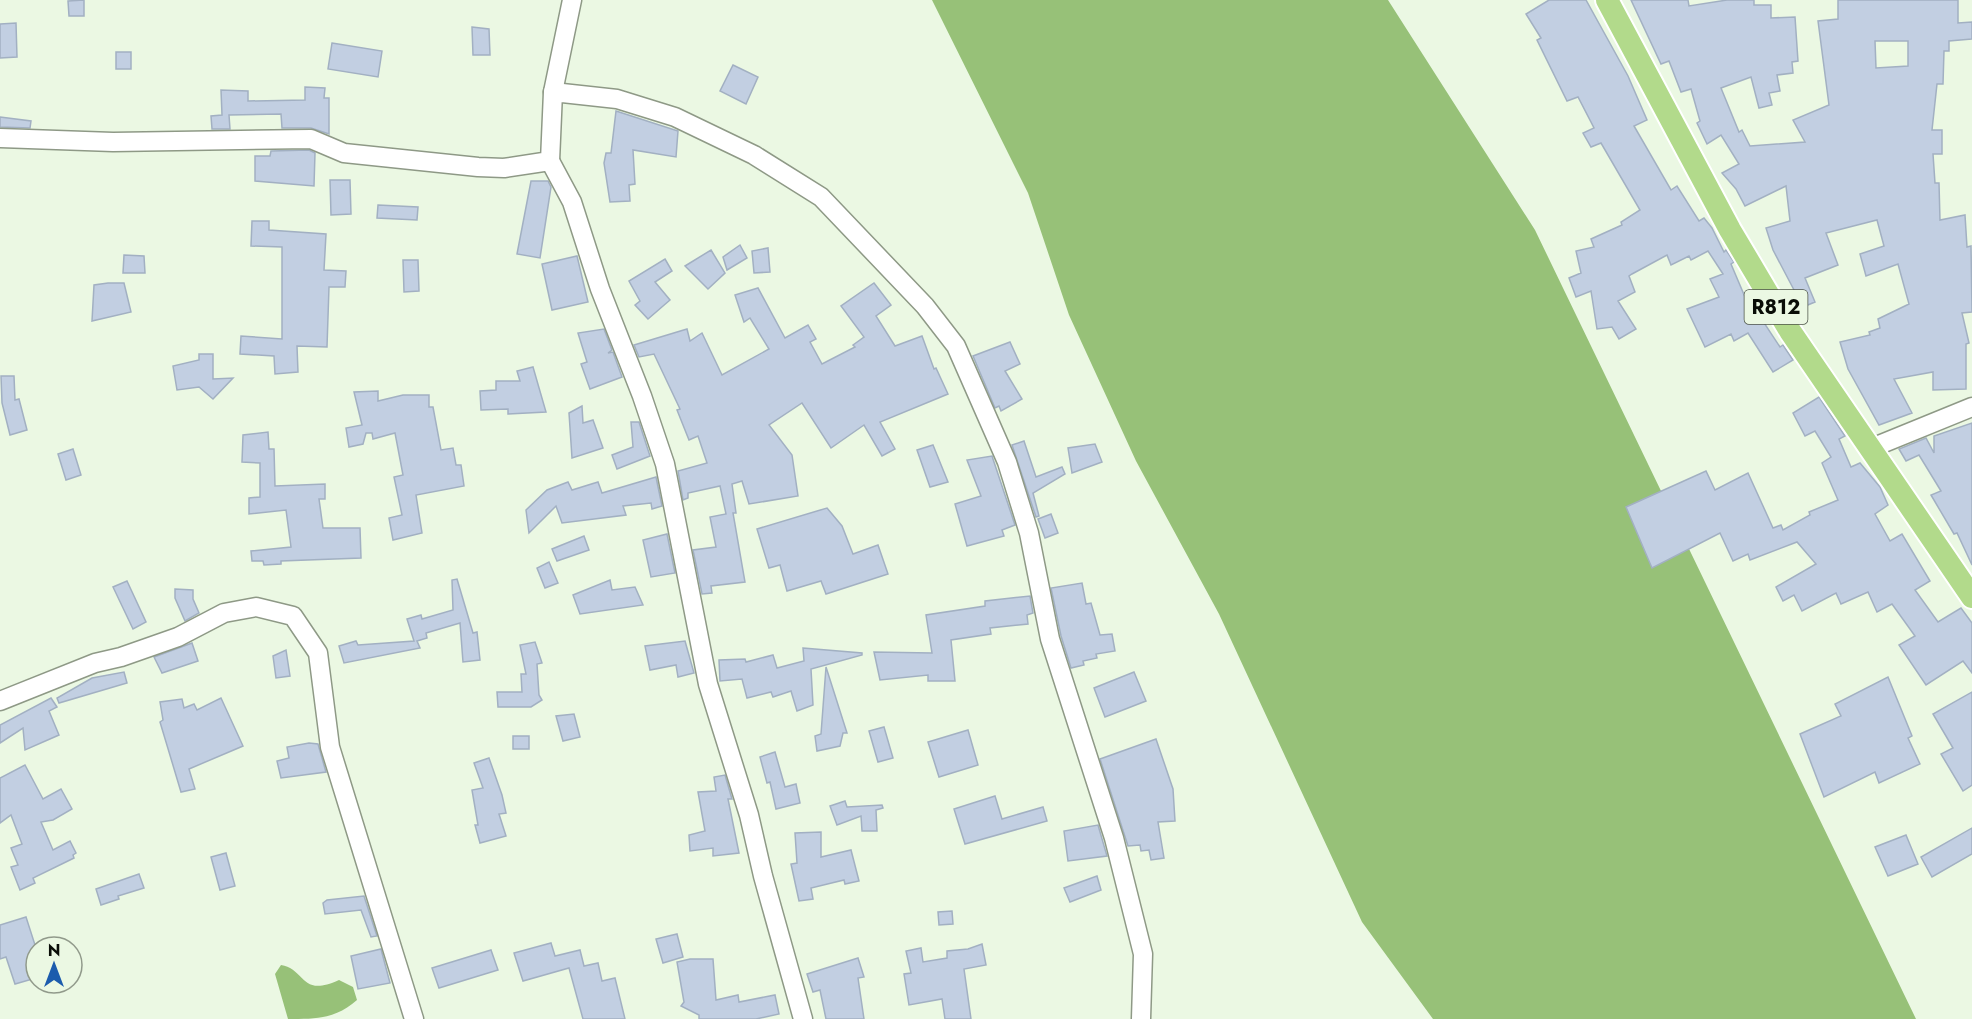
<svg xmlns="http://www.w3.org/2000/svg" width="1972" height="1019" viewBox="0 0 1972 1019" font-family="Jost,sans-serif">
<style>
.water{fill:#97c178}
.building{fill:#c2cfe2;stroke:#a2b0c2;stroke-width:1.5;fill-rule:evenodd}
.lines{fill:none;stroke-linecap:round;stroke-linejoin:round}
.minor-casing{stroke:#8e9986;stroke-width:21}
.major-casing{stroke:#fff;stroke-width:26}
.minor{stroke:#fff;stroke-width:18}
.major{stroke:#b2da8b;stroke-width:22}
.labels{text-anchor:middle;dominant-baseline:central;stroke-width:4.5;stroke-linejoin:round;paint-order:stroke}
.shield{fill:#ebf8e3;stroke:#4d5449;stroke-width:1.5}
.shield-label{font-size:20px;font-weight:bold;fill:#090d07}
</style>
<rect width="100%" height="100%" fill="#ebf8e3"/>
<!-- water -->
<g class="water">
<path d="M932,0H1388L1535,230L1916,1019H1433L1362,922L1219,614L1136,461L1069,315L1028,193Z"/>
<path d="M281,965C306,969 300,998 339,980L353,987L357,1000C336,1019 315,1019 288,1019L275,974Z"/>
</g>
<!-- building -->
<g class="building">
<path d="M84,0V16H69L68,1Z"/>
<path d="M1549,0H1586L1628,76L1647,120L1634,126L1671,190L1677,186L1699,221L1704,218L1712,228L1724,252L1726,250L1734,262L1731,264L1748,304L1751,303L1780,347L1783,345L1793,360L1773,372L1748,333L1734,341L1731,334L1705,347L1687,309L1719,297L1710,279L1723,274L1708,251L1691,260L1689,256L1671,265L1667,255L1632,274L1629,276L1635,292L1618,301L1636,329L1619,339L1612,327L1597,329L1591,291L1576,297L1569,278L1581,273L1576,251L1594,247L1591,239L1622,225L1621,222L1640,210L1601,143L1591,147L1583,133L1594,128L1578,97L1567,101L1537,40L1541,38L1526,14Z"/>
<path d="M1631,0H1688L1689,6L1727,0H1754V5H1771V18L1795,17L1798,61L1792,62L1793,73L1777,75L1780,91L1769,93L1772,105L1759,108L1751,77L1721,88L1739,132L1742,130L1750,146L1805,142L1793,120L1829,105L1818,21L1838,19V0H1958V23L1972,22V39L1949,41V51H1944L1943,84H1937L1932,130H1942V154H1933L1935,183H1939L1940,220L1965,215L1967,247L1971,246L1972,312L1962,313L1969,343L1966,344V389L1933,390V372L1894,379L1912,413L1879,425L1848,369L1840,342L1870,335L1869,332L1880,328L1878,319L1909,304L1898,264L1866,276L1860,254L1884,246L1877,220L1826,233L1838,265L1805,278L1815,302L1803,307L1773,250L1766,228L1790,221L1786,186L1745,206L1736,189L1722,173L1739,164L1721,135L1707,144L1697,123L1700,121L1691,89L1681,92L1669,61L1661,64ZM1875,41H1908V66L1876,68Z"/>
<path d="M16,23L17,57L0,58V24Z"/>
<path d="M472,27L489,29L490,55H473Z"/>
<path d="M332,43L382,51L378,77L328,69Z"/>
<rect x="116" y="52" width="15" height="17"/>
<path d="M733,65L758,77L746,104L720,91Z"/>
<path d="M305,87L325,88L324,98H329V134L311,128H282L281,114L229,115L230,129H212L211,116L222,115L221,90L248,91V101L305,100Z"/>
<path d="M616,111L678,131L676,157L633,150L635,184L629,185L630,201L610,202L604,163L606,153H611Z"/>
<path d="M0,117L31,121L30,128L0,127Z"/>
<path d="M309,150L315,153L314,186L255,181V156H270L271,151Z"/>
<path d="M330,180H350L351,214L331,215Z"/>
<path d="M531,181H548L551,187L540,258L517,254Z"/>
<path d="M378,205L418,207L417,220L377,218Z"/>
<path d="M252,221H269V230L326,234L324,270L346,271L345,287H329L327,347L297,346L298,372L275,374L274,356L240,354L241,336L282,339V247L251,246Z"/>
<path d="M740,245L747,258L727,270L723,257Z"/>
<path d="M768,248L770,272L754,273L752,251Z"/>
<path d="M711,250L725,273L708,289L685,266Z"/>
<path d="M124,255L144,256L145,273H123Z"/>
<path d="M577,256L588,302L552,310L542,264Z"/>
<path d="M665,259L672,271L655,282L670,300L648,319L635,305L640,301L629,281Z"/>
<path d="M403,260H418L419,291L404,292Z"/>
<path d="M108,283H124L131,312L92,321L94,285Z"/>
<path d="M874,283L891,305L876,316L895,346L922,336L934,369L936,368L948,394L880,422L895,449L882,456L864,425L831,448L802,403L769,425L792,455L798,496L749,504L742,481L732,484L736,513H733L745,582L711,586L712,593L702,594L693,550L716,547L710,517L726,514L720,486L688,493V498L683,500L678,471L707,463L698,436L689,440L677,410L680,409L654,354L639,357L634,345L687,329L690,341L702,333L722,375L769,349L750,318L744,322L735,295L758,288L785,338L808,325L816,339L810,342L822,364L855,347L853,345L864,337L841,306Z"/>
<path d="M604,329L612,350L608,353L613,352L622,377L590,389L581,364L587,362L578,333Z"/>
<path d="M1010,342L1020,364L1005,371L1022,399L1001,411L999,406L995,408L973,356Z"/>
<path d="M199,354H213V379L233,378L213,399L199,387L177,390L173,366L199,360Z"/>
<path d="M533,367L546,412L508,414V409L481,410L480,391L496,390V381H520L517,371Z"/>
<path d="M1,376H14L15,400L19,399L27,430L10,435L2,403Z"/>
<path d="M378,391V401L403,395H429V407H433L441,450L453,448L456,465H461L464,486L416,495L422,533L393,540L389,518L402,515L394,477L403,475L395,433L373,439L372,433H366L363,444L349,447L346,428L362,425L354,392Z"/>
<path d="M1819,397L1845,436L1839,439L1851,467L1860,463L1880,487L1888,505L1875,514L1890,541L1902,534L1930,581L1915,590L1938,622L1961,608L1972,623V673L1963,661L1926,685L1899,645L1915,636L1892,604L1877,612L1868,592L1841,604L1836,593L1802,611L1794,595L1783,601L1776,587L1816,564L1797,542L1750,560L1748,554L1733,561L1720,533L1652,568L1626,507L1706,471L1715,490L1748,473L1773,528L1781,525L1783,530L1810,515L1809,512L1838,500L1822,463L1831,457L1815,431L1805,436L1793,413Z"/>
<path d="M582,406L583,423L593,420L603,448L572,458L569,413Z"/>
<path d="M631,422H639L650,456L617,469L612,455L633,447Z"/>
<path d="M1972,423V565L1957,533L1954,534L1931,495L1941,491L1919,455L1906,461L1899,449L1926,438L1934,453V436Z"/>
<path d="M268,432L269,449H274L275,486L325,484V499H319L323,528H360L361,558L281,561V564L264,565L263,561H252L251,551L291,547L286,510L249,514V498L260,497V463L242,462L243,435Z"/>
<path d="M1024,441L1036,477L1062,467L1065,474L1033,493L1039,516L1036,517L1012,445Z"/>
<path d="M1095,444L1102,462L1072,473L1068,448Z"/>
<path d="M933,445L948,482L930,487L917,450Z"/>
<path d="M73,449L81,475L66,480L58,454Z"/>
<path d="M992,456L1015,525L1002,530L1004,536L967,546L955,504L981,496L967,460Z"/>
<path d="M656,477L662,506L652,509L651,503L623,506L626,515L562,523L556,506L529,533L526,510L547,490L568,482L572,490L598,482L602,493Z"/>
<path d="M827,508L842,526L853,554L878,545L888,574L826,594L821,581L787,591L780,565L769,568L757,529Z"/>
<path d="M1051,514L1058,533L1045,538L1038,519Z"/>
<path d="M667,534L675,573L651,577L643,540Z"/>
<path d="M584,536L589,550L557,561L552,549Z"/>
<path d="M549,562L558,583L545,588L537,568Z"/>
<path d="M457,579L473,633L477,632L480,660L463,662L460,623L426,633L427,638L417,641L420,648L344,663L339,646L356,641L358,645L414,641L407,619L421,615L422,619L453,610L452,580Z"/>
<path d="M610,580L612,590L635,587L643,605L580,614L573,595Z"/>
<path d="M127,581L146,622L133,629L113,587Z"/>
<path d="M1082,583L1086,604L1091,603L1100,635L1112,634L1115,651L1096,654L1097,658L1083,661L1084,665L1071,668L1061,636L1051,588Z"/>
<path d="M175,589L193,590V599L199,613L185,621L175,598Z"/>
<path d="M1030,596L1033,613L1027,615L1028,624L990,628L991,634L951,640L955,681H928V675L880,680L874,652L932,653L926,615L985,606V601Z"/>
<path d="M685,641L694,673L678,677L676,665L650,670L645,646Z"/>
<path d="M535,642L542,663L537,664L539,695L542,700L531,707H498L497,692H522L521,674H526L520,645Z"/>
<path d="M192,643L198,661L162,673L154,657Z"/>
<path d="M803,648L862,653V655L811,669L813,705L797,711L791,691L773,697L771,692L747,698L742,679L720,681L719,660L745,659L746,662L773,655L777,668L804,661Z"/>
<path d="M286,650L290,676L276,678L273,656Z"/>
<path d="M826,667L847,733H843L840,746L817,751L815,736L821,734Z"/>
<path d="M124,672L127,683L59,703L57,698L92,678Z"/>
<path d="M1134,672L1146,701L1105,717L1094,688Z"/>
<path d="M1888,677L1912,736L1908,738L1920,764L1879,783L1875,772L1824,797L1800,734L1841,716L1835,704Z"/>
<path d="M1972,692V785L1963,791L1941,754L1953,748L1933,714Z"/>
<path d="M51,698L57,707L49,711L59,735L25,750L23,728L0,743V725Z"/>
<path d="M221,698L243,746L189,769L195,789L181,792L160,722L163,720L160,702L182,699L184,708L194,704L197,710Z"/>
<path d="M574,714L580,737L563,741L556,716Z"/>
<path d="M884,727L893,758L878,762L869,731Z"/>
<path d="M968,730L978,765L939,777L928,742Z"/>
<rect x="513" y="736" width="16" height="13"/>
<path d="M1156,739L1173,789L1175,821L1158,822L1164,858L1151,860L1149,850L1141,851L1140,845L1128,846L1100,759Z"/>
<path d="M309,743L318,744L326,772L281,778L277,761L289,758L287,747Z"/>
<path d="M775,752L785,787L796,784L800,803L776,809L770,782L767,783L760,757Z"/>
<path d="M489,758L502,795L506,813L499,814L506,836L480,843L475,825H478L472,790L483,788L474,763Z"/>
<path d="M25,765L43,799L61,789L72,809L53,820L41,822L53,850L70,841L76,853L73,855L74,858L33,878L35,883L20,890L11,867L18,865L11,848L22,844L11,815L0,823V778Z"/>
<path d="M725,775L732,799H728L739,853L713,856V848L690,851L689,835L705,831L698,792L716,791L714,777Z"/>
<path d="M995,796L1002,819L1043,807L1047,821L965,844L954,809Z"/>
<path d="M845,801L847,807L882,805L883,808L876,810L877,831H862L861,816L837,825L830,806Z"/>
<path d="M1098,825L1107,856L1068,861L1064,831Z"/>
<path d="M1972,828V854L1932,877L1921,857Z"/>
<path d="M821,832V857L851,850L859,881L845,884L844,880L811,888L813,899L799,901L791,864L797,863L795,833Z"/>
<path d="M1906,835L1918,864L1888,876L1875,847Z"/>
<path d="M226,853L235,886L220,890L211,857Z"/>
<path d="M139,874L144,888L118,896L119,899L101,905L96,889Z"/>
<path d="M1097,876L1101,890L1070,902L1064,888Z"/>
<path d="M364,896L377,936L371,937L361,910L325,914L323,903L327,900Z"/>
<path d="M952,911L953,924L939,925L938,912Z"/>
<path d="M26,917L36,948V978L15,984L6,957L0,959V925Z"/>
<path d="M677,934L683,957L663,963L656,939Z"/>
<path d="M551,943L555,956L580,950L584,966L598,963L602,981L615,978L625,1019H583L569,968L523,981L514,953Z"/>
<path d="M982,944L986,965L964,969L971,1019H945L942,999L909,1005L904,974L911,973L906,951L921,948L923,962L947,958V951L968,949Z"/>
<path d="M381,949L390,983L358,989L351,956Z"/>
<path d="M491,950L498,970L439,988L432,968Z"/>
<path d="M858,958L864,977L858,978L864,1019H826L820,990L813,992L807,974Z"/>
<path d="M690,959H713L716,1000L738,995L739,1002L775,995L779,1014L756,1019H699V1015L681,1006L684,1002L677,962Z"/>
</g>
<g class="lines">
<!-- minor casing -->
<g class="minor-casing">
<g id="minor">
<path d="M553,92L572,0"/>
<path d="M0,138L113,142L311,139L344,153L478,167L504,168L550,161L553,92L617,99L675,117L754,155L821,197L925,306L956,346L1007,462L1029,533L1050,639L1114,838L1143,954L1141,1019"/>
<path d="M550,161L572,202L600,289L642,396L665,464L708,684L749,815L763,876L803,1019"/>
<path d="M1869,449L1972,407"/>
<path d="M0,701L95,663L121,657L178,637L224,613L256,607L293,616L318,653L330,747L414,1019"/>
</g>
</g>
<!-- major casing -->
<g class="major-casing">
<path id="major" d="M1607,0L1730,230L1790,331L1972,597"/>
</g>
<!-- minor -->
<use href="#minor" class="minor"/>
<!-- major -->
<use href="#major" class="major"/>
</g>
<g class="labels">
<!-- shield labels -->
<rect class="shield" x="1744.5" y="290" width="63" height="34" rx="4.5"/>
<g class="shield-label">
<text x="1776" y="307">R812</text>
</g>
</g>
<!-- north arrow -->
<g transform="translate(54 965)"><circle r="28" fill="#ebf8e3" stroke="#919a8b" stroke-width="1.5"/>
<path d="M0-4.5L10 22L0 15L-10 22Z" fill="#1c5cad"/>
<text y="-9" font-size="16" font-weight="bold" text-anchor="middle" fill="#090d07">N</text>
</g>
</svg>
